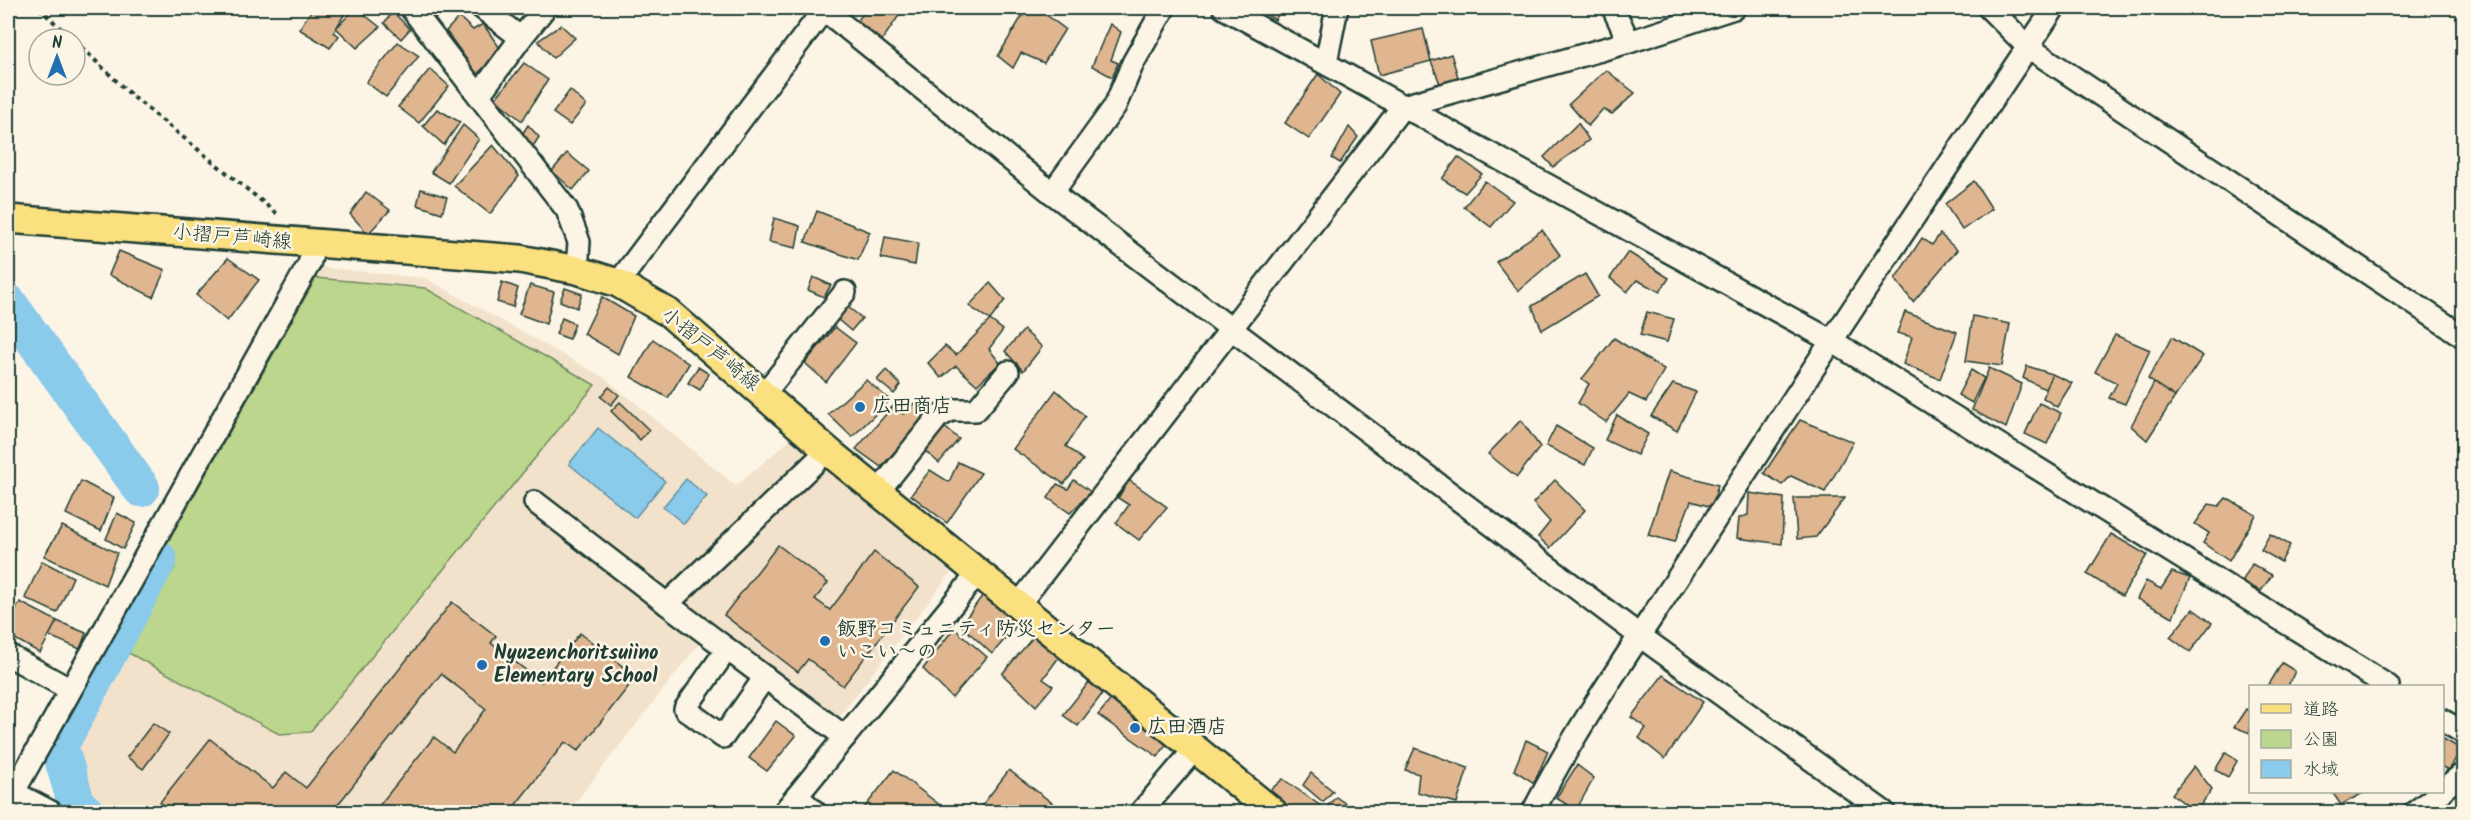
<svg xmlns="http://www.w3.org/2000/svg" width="2471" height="820" viewBox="0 0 2471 820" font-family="Kalam,'Klee One',sans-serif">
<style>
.built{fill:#f3e2cb}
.green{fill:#bcd68d;stroke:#6e8a60;stroke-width:1.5}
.water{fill:#8acaeb;stroke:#5f92a2;stroke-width:1.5}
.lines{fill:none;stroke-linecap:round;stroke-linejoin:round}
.river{stroke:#8acaeb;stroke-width:38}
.building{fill:#dfb68f;stroke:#1f3d34;stroke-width:1.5}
.minor-casing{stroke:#1f3d34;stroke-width:26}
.major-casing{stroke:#1f3d34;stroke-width:32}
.path{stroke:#1f3d34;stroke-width:4;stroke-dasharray:4.5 4.5;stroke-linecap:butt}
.minor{stroke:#fcf5e5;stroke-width:21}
.major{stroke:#fbe080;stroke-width:27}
.poi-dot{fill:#1f6fb2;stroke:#fcf5e5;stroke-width:2}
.labels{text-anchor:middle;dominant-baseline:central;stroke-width:5;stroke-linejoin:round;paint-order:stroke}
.street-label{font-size:20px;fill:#1f3d34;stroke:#fcf5e5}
.poi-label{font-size:20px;font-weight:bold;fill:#1f3d34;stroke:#fcf5e5;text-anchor:start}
</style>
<rect width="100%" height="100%" fill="#fcf5e5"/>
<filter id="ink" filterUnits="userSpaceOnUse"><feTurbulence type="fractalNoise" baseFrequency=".0167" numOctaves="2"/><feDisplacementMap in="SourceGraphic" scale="12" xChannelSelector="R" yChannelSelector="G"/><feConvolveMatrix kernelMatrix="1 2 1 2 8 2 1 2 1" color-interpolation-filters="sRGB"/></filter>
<g filter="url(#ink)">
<!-- built -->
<path class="built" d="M320,267L425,278L605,378L736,486L793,437L951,573L827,732L702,640L568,812H106L84,801L68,749L165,547Z"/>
<!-- green -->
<path class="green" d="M316,278L425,288L595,385L310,732L279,734L123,650L175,567L165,547Z"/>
<!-- water -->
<g class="water">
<path d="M598,428L665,481L635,518L569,464Z"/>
<path d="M686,479L707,496L684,524L663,507Z"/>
</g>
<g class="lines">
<!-- river -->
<g class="river">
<path d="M8,303L141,488"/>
<path d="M85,812L78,809L59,746L158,559"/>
</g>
</g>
<!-- building -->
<g class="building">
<path d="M313,8H348L334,32L339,36L330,48L299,29Z"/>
<path d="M356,8L380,27L357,48L336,28Z"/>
<path d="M423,8H446L434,20Z"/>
<path d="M867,8H904L881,42L855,24Z"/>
<path d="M1027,8H1037L1065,29L1044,63L1021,53L1013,68L998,56Z"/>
<path d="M1266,8H1282L1275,20L1262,12Z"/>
<path d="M393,12L410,29L401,39L384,23Z"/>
<path d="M459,17L473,30L483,24L502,51L477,74L446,31Z"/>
<path d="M1110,24L1121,32L1111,60L1118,63L1112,77L1092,66Z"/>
<path d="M561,25L575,38L553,58L538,41Z"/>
<path d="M1423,29L1431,61L1379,75L1371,41Z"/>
<path d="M398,42L419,56L386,97L366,82Z"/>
<path d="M1451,54L1459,80L1441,86L1431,61Z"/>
<path d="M524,63L548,80L522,121L495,99Z"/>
<path d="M430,69L449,86L419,123L398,107Z"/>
<path d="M1606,70L1635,93L1612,114L1603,109L1588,126L1569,104Z"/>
<path d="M1318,74L1340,94L1309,139L1285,123Z"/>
<path d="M570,90L586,105L570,125L553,113Z"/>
<path d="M437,109L460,122L444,145L423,126Z"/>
<path d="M1578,123L1589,140L1553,167L1544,157Z"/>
<path d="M463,125L479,139L449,183L431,172Z"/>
<path d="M528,125L539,137L532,148L519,139Z"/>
<path d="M1349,127L1358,137L1340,163L1332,158Z"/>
<path d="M493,145L519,176L490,214L454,186Z"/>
<path d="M567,153L589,171L573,190L552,171Z"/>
<path d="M1458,157L1482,174L1465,193L1442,179Z"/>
<path d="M1485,181L1513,201L1491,227L1464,207Z"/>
<path d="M1974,181L1992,209L1962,230L1945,204Z"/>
<path d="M421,189L447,197L442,213L417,205Z"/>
<path d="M366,192L390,210L368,234L350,214Z"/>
<path d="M817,211L870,232L858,260L805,242Z"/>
<path d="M774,218L800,226L796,248L769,242Z"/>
<path d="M1542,230L1560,255L1518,291L1496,262Z"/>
<path d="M1940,234L1957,250L1913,302L1895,279L1922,238L1932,245Z"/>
<path d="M885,237L918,243L915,265L881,258Z"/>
<path d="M119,251L165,270L153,297L109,275Z"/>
<path d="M1628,252L1669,278L1660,292L1637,280L1627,292L1610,278Z"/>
<path d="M228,258L259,280L227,321L196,295Z"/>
<path d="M1585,274L1598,296L1542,330L1532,306Z"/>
<path d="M813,277L831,285L824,297L808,290Z"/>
<path d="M502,282L518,288L513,307L497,302Z"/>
<path d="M990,283L1005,300L990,320L969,306Z"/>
<path d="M530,285L554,292L546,324L519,314Z"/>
<path d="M565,288L582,294L577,308L560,301Z"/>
<path d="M602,297L634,316L618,354L584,334Z"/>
<path d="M848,307L862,318L851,331L837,319Z"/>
<path d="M1647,312L1674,319L1667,342L1640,335Z"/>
<path d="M1905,312L1957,332L1940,379L1903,364L1912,337L1897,333Z"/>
<path d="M1973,316L2010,324L2002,366L1966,361Z"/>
<path d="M562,318L575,324L569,339L556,334Z"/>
<path d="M990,320L1003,330L989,349L1000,363L977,385L956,366L941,378L928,363L945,346L956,355Z"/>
<path d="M835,327L856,343L826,382L805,363Z"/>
<path d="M1024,330L1042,347L1023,371L1005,351Z"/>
<path d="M2115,335L2150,350L2125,404L2109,398L2117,383L2095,372Z"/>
<path d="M2172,337L2203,356L2175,397L2148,379Z"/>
<path d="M1614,338L1664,370L1646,402L1629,394L1606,422L1578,403L1589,384L1582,379Z"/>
<path d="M653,339L689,364L668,398L631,377Z"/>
<path d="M2027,366L2052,374L2045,389L2023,378Z"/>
<path d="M698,367L709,374L700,390L688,383Z"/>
<path d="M1989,368L2022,384L2006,428L1972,410Z"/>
<path d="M886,370L901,385L894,394L877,380Z"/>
<path d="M1971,370L1984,378L1972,403L1958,395Z"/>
<path d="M2052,374L2072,383L2057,407L2043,398Z"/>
<path d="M866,380L890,400L852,437L828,414Z"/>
<path d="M2154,383L2175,397L2147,440L2131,426Z"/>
<path d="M1673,384L1696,392L1677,431L1651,416Z"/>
<path d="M609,387L619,395L611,405L601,397Z"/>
<path d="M1056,390L1085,416L1066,446L1083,460L1064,484L1013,449Z"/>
<path d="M620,402L649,430L640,440L611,411Z"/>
<path d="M914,403L928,415L881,467L856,449L893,406L903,414Z"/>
<path d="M2039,403L2061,413L2047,444L2025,434Z"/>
<path d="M1617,415L1648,434L1637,455L1605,440Z"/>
<path d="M1521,420L1540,447L1517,477L1488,454Z"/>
<path d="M1800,420L1853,442L1825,492L1791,476L1782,485L1764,473Z"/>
<path d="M942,425L959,439L939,463L923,449Z"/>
<path d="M1556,426L1593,448L1585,465L1546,446Z"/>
<path d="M958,462L981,473L947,523L911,495L930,470L949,482Z"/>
<path d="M1669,471L1718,485L1712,507L1691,501L1675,542L1648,535Z"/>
<path d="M1074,480L1091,492L1070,513L1048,498L1057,484L1068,489Z"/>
<path d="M1129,480L1167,507L1139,540L1116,523L1129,505L1118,498Z"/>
<path d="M1555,480L1585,510L1550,548L1538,537L1550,522L1533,503Z"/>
<path d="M81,481L114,498L101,531L66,514Z"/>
<path d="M1749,493L1784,498L1782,544L1737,538L1739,518L1748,515Z"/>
<path d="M1794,498H1845L1816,537L1797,539Z"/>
<path d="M2226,498L2256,515L2229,561L2203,543L2209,533L2195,524L2209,504L2219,506Z"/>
<path d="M117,513L136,523L123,549L106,539Z"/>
<path d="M62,526L117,553L105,585L44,556Z"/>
<path d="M2111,534L2147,555L2122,596L2087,574Z"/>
<path d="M2270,534L2290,545L2281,562L2261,550Z"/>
<path d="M778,545L828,583L815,599L830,610L874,552L919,587L843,686L808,659L798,672L724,615Z"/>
<path d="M42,561L73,577L57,613L25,598Z"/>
<path d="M2252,564L2272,575L2261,591L2242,582Z"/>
<path d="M2172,572L2190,578L2173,617L2137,599L2146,581L2161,589Z"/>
<path d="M985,592L1020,622L992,654L961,625Z"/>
<path d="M20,602L57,621L40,653L8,635V625Z"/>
<path d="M452,602L496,636L491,643L541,682L580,633L636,677L578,751L565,742L510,812H374L434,737L453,752L486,709L441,674L332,812H173L160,802L210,739L273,788L286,772L306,788Z"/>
<path d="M2193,609L2212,623L2190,652L2170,637Z"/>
<path d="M57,621L86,633L80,649L49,636Z"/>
<path d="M954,628L987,657L952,698L923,669Z"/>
<path d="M1034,636L1059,657L1043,679L1053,686L1036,706L1002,674Z"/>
<path d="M2282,663L2295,671L2288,686H2268Z"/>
<path d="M1663,675L1703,702L1665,759L1639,738L1646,728L1631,717Z"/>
<path d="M1090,681L1106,689L1078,726L1063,715Z"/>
<path d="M1114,696L1168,742L1158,757L1098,715Z"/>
<path d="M2246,709L2250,711V733L2234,727Z"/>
<path d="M776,721L796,736L767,771L749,758Z"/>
<path d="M153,723L169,734L143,769L127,757Z"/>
<path d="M2442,738L2461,749L2449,770L2442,767Z"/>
<path d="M1526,740L1548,751L1534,783L1514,770Z"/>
<path d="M1415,748L1468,768L1457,803L1417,792L1419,774L1405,770Z"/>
<path d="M2226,752L2237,761L2228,777L2215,770Z"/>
<path d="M1577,765L1594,778L1576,810L1556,798Z"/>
<path d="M2194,766L2212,789L2196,812L2172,794Z"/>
<path d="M894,770L949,812H861Z"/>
<path d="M1009,770L1064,812H977Z"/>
<path d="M1311,773L1333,791L1323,802L1303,785Z"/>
<path d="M1283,779L1325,809L1322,812H1295L1268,792Z"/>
<path d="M2332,792H2365L2341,805Z"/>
<path d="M1336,797L1358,812H1322Z"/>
</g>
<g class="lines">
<!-- minor casing -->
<g class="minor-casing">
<g id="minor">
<path d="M411,8L567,210L579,242L577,270"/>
<path d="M822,8L1052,193L1230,328L1640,636L1884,812"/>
<path d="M1224,8L1832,341L2388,686"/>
<path d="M1613,8L1629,42"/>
<path d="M1989,8L2028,47L2464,337"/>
<path d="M521,38L545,8"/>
<path d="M1326,62L1337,8"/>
<path d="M479,95L521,38L482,8"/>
<path d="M1052,193L1115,106L1133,63L1164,8"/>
<path d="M618,283L825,8"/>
<path d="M764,394L845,292"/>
<path d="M878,492L938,417L951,410H976L1008,372"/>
<path d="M535,502L667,604L828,450"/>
<path d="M667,604L845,737"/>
<path d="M1019,604L1403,106L1629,42L1734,8"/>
<path d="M727,649L685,709L723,737L765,677"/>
<path d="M8,655L69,689"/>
<path d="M2442,720L2464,733"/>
<path d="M2442,790L2464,773"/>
<path d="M13,792L51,812"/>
<path d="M797,796L815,812"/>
<path d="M8,802L309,264L315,245"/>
<path d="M784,812L978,573"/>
<path d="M1141,812L1194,750"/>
<path d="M1533,812C1581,718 1644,631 1701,542C1816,362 1935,185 2054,8"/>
<path d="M2415,812L2441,792"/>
</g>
</g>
<!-- major casing -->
<g class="major-casing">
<path id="major" d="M8,219L520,259L577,270L618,283L669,313L834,456L1273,812"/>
</g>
<!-- path -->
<g class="path">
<path d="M39,8L72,39"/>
<path d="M75,41L131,95L280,216"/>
</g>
<!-- minor -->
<use href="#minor" class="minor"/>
<!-- major -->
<use href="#major" class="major"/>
</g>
</g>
<!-- markers -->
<g class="poi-dot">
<circle cx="860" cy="407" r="6"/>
<circle cx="825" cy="641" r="6"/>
<circle cx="482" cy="665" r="6"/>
<circle cx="1135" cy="728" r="6"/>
</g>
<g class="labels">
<!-- street labels -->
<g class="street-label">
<text transform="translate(232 238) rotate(5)">小摺戸芦崎線</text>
<text transform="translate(710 350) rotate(39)">小摺戸芦崎線</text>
</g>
<!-- poi labels -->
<g class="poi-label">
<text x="872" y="407">広田商店</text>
<text x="837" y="630">飯野コミュニティ防災センター<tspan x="837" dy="23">いこい～の</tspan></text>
<text x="494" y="654">Nyuzenchoritsuiino<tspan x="494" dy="23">Elementary School</tspan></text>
<text x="1147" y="728">広田酒店</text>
</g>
</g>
<!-- margin -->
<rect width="2471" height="820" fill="none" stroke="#fcf5e5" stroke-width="30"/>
<rect x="15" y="15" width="2441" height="790" fill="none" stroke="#1f3d34" stroke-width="2" filter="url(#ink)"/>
<!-- legend -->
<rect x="2249" y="685" width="195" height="108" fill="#fcf5e5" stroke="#a4ab9e" stroke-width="1.5"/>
<rect x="2261" y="704" width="30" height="9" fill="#fbe080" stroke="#a4ab9e" stroke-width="1.5"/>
<text x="2303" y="715" font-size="18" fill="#1f3d34">道路</text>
<rect x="2261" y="730" width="30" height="18" fill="#bcd68d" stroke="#a4ab9e" stroke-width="1.5"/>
<text x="2303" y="745" font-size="18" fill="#1f3d34">公園</text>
<rect x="2261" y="760" width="30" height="18" fill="#8acaeb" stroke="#a4ab9e" stroke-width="1.5"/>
<text x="2303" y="775" font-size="18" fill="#1f3d34">水域</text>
<!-- north arrow -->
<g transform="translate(57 57)"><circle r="28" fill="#fcf5e5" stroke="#a4ab9e" stroke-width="1.5"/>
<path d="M0-4.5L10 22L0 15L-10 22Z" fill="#1f6fb2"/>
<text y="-9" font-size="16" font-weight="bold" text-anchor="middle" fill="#1f3d34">N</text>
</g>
</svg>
